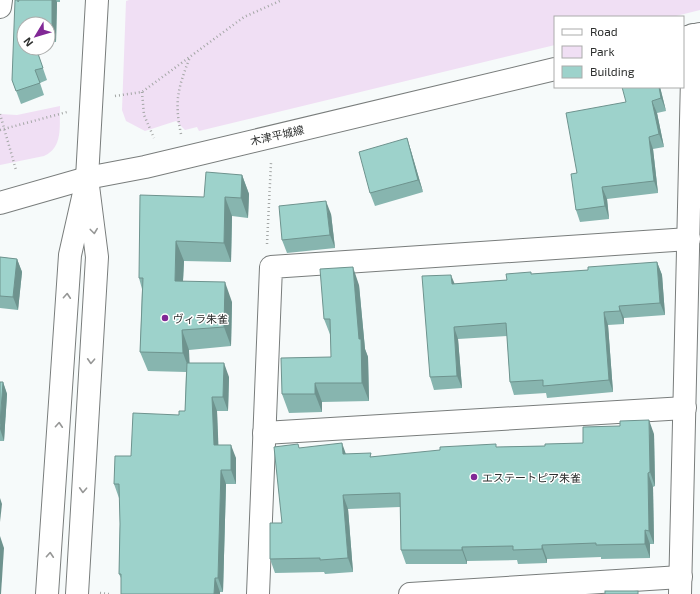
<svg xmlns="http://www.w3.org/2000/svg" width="700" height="594" viewBox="0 0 700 594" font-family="'Exo 2','Noto Sans JP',sans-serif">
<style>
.green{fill:#f0dff4}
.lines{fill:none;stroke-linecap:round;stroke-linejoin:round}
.minor-casing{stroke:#797d7c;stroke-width:24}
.major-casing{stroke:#797d7c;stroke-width:24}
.path{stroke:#a4a7a6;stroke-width:2.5;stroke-dasharray:1 3;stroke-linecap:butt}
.minor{stroke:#fff;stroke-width:22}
.major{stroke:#fff;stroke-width:22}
.wall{fill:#87b5af}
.shaded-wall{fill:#6e938e}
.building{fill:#9dd2cb;stroke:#6e938e}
.oneway{stroke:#969796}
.poi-dot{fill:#812896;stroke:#fff;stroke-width:1.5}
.labels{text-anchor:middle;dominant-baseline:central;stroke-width:3;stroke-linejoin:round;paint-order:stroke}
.street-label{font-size:11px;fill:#2d2f2e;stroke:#fff}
.poi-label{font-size:11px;fill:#2d2f2e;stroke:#fff;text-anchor:start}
</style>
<rect width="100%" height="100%" fill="#f6fafa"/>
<!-- green -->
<g class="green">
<path d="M129,0H700V10L672,17H555V45L199,131L197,127L185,130L176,121L145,131L126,121L122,110L126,1Z"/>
<path d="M60,106C59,125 64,147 44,156L0,165V114L17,115Z"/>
</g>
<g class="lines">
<!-- minor casing -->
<g class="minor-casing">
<g id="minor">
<path d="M0,7L1,0"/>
<path d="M264,433L685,408"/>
<path d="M47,594L70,255L84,193"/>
<path d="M77,594L97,257L87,178L97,0"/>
<path d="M258,594L271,267L689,239"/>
<path d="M410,594L681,577"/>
<path d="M680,594L693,35"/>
</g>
</g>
<!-- major casing -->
<g class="major-casing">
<g id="major">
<path d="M683,38L700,34"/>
<path d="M0,203L87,178L145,167L555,69"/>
</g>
</g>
<!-- path -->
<g class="path">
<path d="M142,92L144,115L154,138"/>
<path d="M115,96L142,92L244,17L282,0"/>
<path d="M0,114L16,170"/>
<path d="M0,130L67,112"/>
<path d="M181,134C174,101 178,88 190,57"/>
<path d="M267,244L271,163"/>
<path d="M100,593L109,594"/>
</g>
<!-- minor -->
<use href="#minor" class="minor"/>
<!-- major -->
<use href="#major" class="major"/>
</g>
<!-- wall -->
<g class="wall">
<path d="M19,0H60V2H57L56,42H48V24H24L36,48L47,80L40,83L44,95L21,104L12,80Z"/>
<path d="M660,87L666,111L657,113L664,147L653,149L658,193L607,199L609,219L580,222L576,210L577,173Z"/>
<path d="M407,138L411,151L423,192L375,206L370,193Z"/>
<path d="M242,175L249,194L248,218L232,216L231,262L184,261L183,281L232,302L231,346L189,350V363L229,377L228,411H217L218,445L236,458V484H226L223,592H220V594H121V578L119,574L120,524V498H119L114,484L131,456L179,415L185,411L186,372L148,371L140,352L142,289L139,278L204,197Z"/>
<path d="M331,214L335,248L287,253L282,240Z"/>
<path d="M0,257L17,259L22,272L18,310L0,308Z"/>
<path d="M657,262L662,275L665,315L624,318V324L608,325L613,392L547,398L546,393L514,395L510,382L507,336L458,339L462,388L434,390L430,377L454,284L507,280L532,274L588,270Z"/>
<path d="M359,285L365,349L368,357L369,401L322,402V412L289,413L282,394L331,357V337L324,319Z"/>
<path d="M0,382H3L7,394L4,441H0Z"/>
<path d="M654,434L655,486L653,487L654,544H650V558L601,559V557L547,559V563L518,564L517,560L467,561V564H406L401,550L400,507L348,509L353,572L325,574L324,572L275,573L270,559L282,523L300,448L372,457L497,447L545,446L583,443Z"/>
</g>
<!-- shaded-wall -->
<g class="shaded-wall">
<path d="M52,0H56L57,2L56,42L52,29Z"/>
<path d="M659,87H660L666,111L661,98Z"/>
<path d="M652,101L657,113L664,147L659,134Z"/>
<path d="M649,137L653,149L658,193L654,181Z"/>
<path d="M407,138L411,151L423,192L418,180Z"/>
<path d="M242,175L249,194L248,218L241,198Z"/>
<path d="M602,187L607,199L609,219L605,206Z"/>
<path d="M225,197L232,216L231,262L224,243Z"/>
<path d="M326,201L331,214L335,248L330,235Z"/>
<path d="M176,241L184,261L182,300L175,281Z"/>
<path d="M17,259L22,272L18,310L13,297Z"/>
<path d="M657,262L662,275L665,315L660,303Z"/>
<path d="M353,267L359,285L365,349L368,357L369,401L362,383Z"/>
<path d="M451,275L456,287L452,284Z"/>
<path d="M225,282L232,302L231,346L224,327Z"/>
<path d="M619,306L624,318V324L620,311Z"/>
<path d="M604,312L608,325L613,392L609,380Z"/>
<path d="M454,327L458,339L462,388L457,376Z"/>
<path d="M182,330L189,350L190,372L183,353Z"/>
<path d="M224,363L229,377L228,411L223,397Z"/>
<path d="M3,382L7,394L4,441L0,429Z"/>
<path d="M315,383L322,402V412L315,394Z"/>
<path d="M212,397L217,411L219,459L214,445Z"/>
<path d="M649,420L654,434L655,486L650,472Z"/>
<path d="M342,443L347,457L343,454Z"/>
<path d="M231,445L236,458V484L231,470Z"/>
<path d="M221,470L226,484L223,592L218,578Z"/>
<path d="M648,473L653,487L654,544L649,531Z"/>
<path d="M343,495L348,509L353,572L348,558Z"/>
<path d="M0,498L2,504L0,522Z"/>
<path d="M645,530L650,544V558L645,544Z"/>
<path d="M0,536L4,548L1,594H0Z"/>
<path d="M542,545L547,559V563L542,549Z"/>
<path d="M462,547L467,561V564L462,550Z"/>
<path d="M215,578L220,592V594H214Z"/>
</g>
<!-- building -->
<g class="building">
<path d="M15,0H18V2L19,0H52V29H48V24H24V48H36L43,68L35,70L40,83L16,91L12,80Z"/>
<path d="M622,87H659L661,98L652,101L659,134L649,137L654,181L602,187L605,206L576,210L571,174L577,173L566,113L626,102Z"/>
<path d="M407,138L418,180L370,193L359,152Z"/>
<path d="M206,172L242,175L241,198L225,197L224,243L176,241L175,281L225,282L224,327L182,330L183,353L140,352L143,278H139L140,195L204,197Z"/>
<path d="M326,201L330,235L282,240L279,206Z"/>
<path d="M0,257L17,259L13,297L0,296Z"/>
<path d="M657,262L660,303L619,306L620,311L604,312L609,380L543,386V380L510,382L506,323L454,327L457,376L430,377L422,276L451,275L452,284L507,280L506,274L531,272V274L588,270V267Z"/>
<path d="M353,267L359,339H361L362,383H315V394H282L281,358L331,357L330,319H324L320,269Z"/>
<path d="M187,363H224L223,397H212L214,445H231V470H221L218,578H215L214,594H121V574H119L120,524L119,484H114L115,456H131L133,413L179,415V411H185Z"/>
<path d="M0,382H3L0,424Z"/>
<path d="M649,420L650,472L648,473L649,531L645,530V544L596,545V543L542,545V549L513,550V546L462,547V550H401L400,493L343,495L348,558L320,560V558L270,559V523H282L274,447L298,444L299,448L342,443L343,454L371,453L370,457L440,450V447L496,444V447L545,446V444L583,443V427L620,426V421Z"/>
<rect x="605" y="591" width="33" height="3"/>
</g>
<!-- one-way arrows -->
<defs><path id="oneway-chevron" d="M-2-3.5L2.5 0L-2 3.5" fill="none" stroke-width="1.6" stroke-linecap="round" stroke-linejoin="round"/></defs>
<g class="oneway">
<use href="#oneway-chevron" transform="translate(94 231) rotate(83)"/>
<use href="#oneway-chevron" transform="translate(67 296) rotate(-86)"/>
<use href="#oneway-chevron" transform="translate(91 361) rotate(93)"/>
<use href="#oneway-chevron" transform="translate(59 425) rotate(-86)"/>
<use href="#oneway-chevron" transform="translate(83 490) rotate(93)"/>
<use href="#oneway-chevron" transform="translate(50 555) rotate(-86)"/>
</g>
<!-- markers -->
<g class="poi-dot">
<circle cx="165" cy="318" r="4"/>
<circle cx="474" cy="477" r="4"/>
</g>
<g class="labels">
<!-- street labels -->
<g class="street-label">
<text transform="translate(277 135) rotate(-13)">木津平城線</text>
</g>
<!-- poi labels -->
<g class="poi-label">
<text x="173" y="318">ヴィラ朱雀</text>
<text x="482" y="477">エステートピア朱雀</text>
</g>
</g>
<!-- legend -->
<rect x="554" y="16" width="130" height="72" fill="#ffffff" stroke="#abacab"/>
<rect x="562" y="29" width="20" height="6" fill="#ffffff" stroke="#abacab"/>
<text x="590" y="36" font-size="12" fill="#2d2f2e">Road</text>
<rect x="562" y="46" width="20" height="12" fill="#f0dff4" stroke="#abacab"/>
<text x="590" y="56" font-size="12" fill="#2d2f2e">Park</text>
<rect x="562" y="66" width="20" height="12" fill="#9dd2cb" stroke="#abacab"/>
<text x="590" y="76" font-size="12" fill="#2d2f2e">Building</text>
<!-- north arrow -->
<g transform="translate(36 36) rotate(232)"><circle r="19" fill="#ffffff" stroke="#abacab"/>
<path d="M0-3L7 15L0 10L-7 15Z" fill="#812896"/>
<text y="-6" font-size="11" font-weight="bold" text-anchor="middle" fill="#2d2f2e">N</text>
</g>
</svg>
